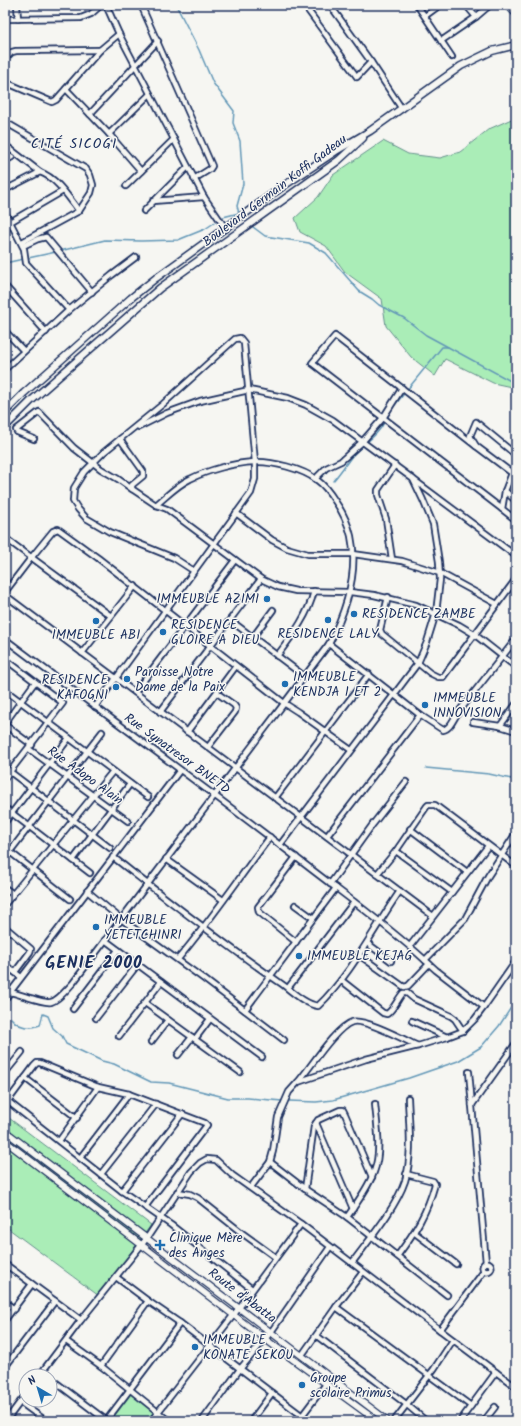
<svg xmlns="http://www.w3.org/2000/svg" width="521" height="1426" viewBox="0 0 521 1426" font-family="Kalam,sans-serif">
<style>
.green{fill:#aaedb7;stroke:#628e8a}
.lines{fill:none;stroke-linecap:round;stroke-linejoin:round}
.stream{stroke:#6297b7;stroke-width:1.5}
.minor-casing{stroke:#1b2f5e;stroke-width:8}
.tertiary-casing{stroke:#1b2f5e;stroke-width:8}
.secondary-casing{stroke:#1b2f5e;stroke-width:9}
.minor{stroke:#f6f6f2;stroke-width:4.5}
.tertiary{stroke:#f6f6f2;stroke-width:5.5}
.secondary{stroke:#f6f6f2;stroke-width:6}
.poi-dot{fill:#1f6fb2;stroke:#f6f6f2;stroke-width:1.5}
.labels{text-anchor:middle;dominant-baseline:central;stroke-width:3;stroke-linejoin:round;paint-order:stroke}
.street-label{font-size:13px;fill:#1b2f5e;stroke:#f6f6f2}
.poi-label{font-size:13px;fill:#1b2f5e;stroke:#f6f6f2;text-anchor:start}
.neighbourhood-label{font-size:14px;letter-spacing:1px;fill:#1b2f5e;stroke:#f6f6f2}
.district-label{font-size:17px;font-weight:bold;letter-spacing:1px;fill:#1b2f5e;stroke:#f6f6f2}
</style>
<rect width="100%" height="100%" fill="#f6f6f2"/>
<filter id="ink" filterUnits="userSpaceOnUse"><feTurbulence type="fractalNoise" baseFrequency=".025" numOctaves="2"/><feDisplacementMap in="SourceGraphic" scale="8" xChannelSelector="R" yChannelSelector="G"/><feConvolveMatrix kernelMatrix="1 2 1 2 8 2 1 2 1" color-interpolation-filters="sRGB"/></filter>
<g filter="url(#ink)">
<!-- green -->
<g class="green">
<path d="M516,117V388L493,383L445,359L435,376L411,357L386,326L382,299L345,272L326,246L300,232L295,218L318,197L333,175L383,141L408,154L440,158L460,152L489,129Z"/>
<path d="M5,1115L151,1225L99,1296L5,1226Z"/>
<path d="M131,1390L156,1412L149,1421H110L109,1420Z"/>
</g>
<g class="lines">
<!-- stream -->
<g class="stream">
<path d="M176,5L199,50L213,83L234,111L233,123L240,141L243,184L237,206L239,213L223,217"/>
<path d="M253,227L265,236L309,243L326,253L359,291L372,299L379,305L404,318L426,335L516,384"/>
<path d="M60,251L105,240L141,241L178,240L205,229L217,221"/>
<path d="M5,263L56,252"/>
<path d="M387,418L390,411L442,347H448"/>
<path d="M333,481C340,473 346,464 352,456C363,444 378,436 385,421"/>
<path d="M426,768L489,774L516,780"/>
<path d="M11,1018C19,1028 29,1029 40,1025L43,1014L48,1016L53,1028L62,1036L66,1044L102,1061L114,1064L151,1082L169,1083L228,1098H248L282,1101"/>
<path d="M289,1101L316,1102L333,1100L409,1078L458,1061L481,1047L499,1026L516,1000"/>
</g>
<!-- minor casing -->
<g class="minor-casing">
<g id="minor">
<path d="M17,5L18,19"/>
<path d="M106,5L119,34L204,197L226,229"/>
<path d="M141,5L212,166L210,169L194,179"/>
<path d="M304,5L357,77L371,62"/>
<path d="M330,5L371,62L402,109"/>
<path d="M417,5L452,57"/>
<path d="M466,5L476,17"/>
<path d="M425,16L440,5"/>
<path d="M5,19L81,18L91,14L101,5"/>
<path d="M441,41L476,17L490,5"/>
<path d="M5,59L12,52L16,51L100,50"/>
<path d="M5,82L52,102L56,100L100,50L119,34"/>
<path d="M66,89L109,134L141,171"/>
<path d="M90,114L158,41"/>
<path d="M5,122L86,169L90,175L93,185L91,193L79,211L22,242"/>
<path d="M109,134L150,94"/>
<path d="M5,145L40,172"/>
<path d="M5,161L12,157"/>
<path d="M126,186L174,139"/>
<path d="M5,190L40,172C57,178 69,198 79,211"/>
<path d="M153,201L204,197"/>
<path d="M144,211L188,167"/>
<path d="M5,212L24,249L26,263L69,310"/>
<path d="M10,222L63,191"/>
<path d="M23,246L38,239L46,237L92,292"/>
<path d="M5,286L46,332"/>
<path d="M5,331L24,351"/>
<path d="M5,369L69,310L112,275L136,257"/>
<path d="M139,427L167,413L200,401L249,390L288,398L306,405L333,420L413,479L423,500L433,524L439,562L440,579L436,613L427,642L418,663L280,845"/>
<path d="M34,439L17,432L16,430L39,412L74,448L101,469L118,479L132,489"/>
<path d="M120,439L143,471V476L132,485V489L156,505L167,509L261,579L278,587L296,591L350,592L374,595L416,605L459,625L474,634L516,667"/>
<path d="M476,446L335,336L312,363L502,509"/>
<path d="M516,455L476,422L470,436L476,446L516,476"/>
<path d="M512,473L505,491L516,501"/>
<path d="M315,479L326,468L341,461L362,442L383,418L402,388"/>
<path d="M414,480L516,556"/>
<path d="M505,491L502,509L516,520"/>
<path d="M236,513L272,540L287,548L308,554H353L402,561L440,573L497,604"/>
<path d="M5,538L111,616"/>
<path d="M392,559L386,519L378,495V490L395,465"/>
<path d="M5,592L31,558L53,531L58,529L98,558L284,703L298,712L351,750"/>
<path d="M5,595L433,916"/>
<path d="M388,597L380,630L382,634L430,673L438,677H443L516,579"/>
<path d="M230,620L304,676"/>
<path d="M253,637L273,610"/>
<path d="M5,639C104,714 204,786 302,862C343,894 386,924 425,960L465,919L488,876L516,833"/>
<path d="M329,644L420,715L443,730C450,729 453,720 457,714L516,639"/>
<path d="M82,653L135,586"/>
<path d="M277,656C292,636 308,616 314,591"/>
<path d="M5,659L63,703L5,778"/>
<path d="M5,690L148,797"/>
<path d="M135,692L235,560"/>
<path d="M95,707L251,493L255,479V462L244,343L240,338L235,339L163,404L104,452L84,472L74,488L73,501L78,509L86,518L110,532L174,558L194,571"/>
<path d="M160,712L261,579"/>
<path d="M473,722L500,726L516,731"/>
<path d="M5,723L35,682"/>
<path d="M5,725L32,745"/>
<path d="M500,726L516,704"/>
<path d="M187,732L236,666"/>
<path d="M208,747L235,712L236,708L234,705L217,693"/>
<path d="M29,749L128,821"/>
<path d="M5,768L110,848"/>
<path d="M275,798L369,674"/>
<path d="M5,808L90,873"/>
<path d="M514,816L516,820"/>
<path d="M5,822L69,738"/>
<path d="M410,829L467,872"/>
<path d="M327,836L420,715"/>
<path d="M5,848L70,899"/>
<path d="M396,851L452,892"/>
<path d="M113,857C168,900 222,943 279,982C291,990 304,1004 318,1006C351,975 374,928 400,891"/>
<path d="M5,858L102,732"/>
<path d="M166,859L223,900"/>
<path d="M73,860L130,784"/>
<path d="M377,874L396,851L427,806L428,805H435L516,866"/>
<path d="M330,884L373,824L406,782"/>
<path d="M5,888L13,894"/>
<path d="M87,891L121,919L204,979L284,1040"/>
<path d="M5,904L113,771"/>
<path d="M295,905L313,918"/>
<path d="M5,927L31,949L30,952L15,972"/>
<path d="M105,940L262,1057"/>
<path d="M296,942L259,912L258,907L296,857"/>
<path d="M367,943L391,961"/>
<path d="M410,946L488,846"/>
<path d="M359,955L404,987L408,986L429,964"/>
<path d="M178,959C211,920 239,878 270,837"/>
<path d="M5,965L21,977"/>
<path d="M341,980L383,1013L387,1014C394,1009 397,1000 403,993H407L414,999L451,1016L455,1019L463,1031"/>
<path d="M288,988L354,902"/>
<path d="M10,992C20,994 44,1004 51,1002C59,1000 67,989 73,983L329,644C346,611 359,573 351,536C348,523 342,511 335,501C330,493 324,485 317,480C303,469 272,461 254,462C234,463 208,470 190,479C177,485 167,496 156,505"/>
<path d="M5,999L180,770"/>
<path d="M145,1003L240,1072"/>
<path d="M484,1007L516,961"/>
<path d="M73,1009L118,950"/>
<path d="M245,1010L336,888"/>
<path d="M96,1018L138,964"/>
<path d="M412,1021L447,1037"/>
<path d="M119,1036L161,982"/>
<path d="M195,1039L210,1019"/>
<path d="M151,1042L168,1020"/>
<path d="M178,1055L192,1037"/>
<path d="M469,1072L486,1263"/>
<path d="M5,1073L22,1052"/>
<path d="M25,1078L77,1118"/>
<path d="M298,1082C310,1068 336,1027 352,1022C364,1018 405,1040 418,1046"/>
<path d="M5,1099L122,1191L145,1207L207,1125L205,1123L129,1094L98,1087L40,1063H37L34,1066L8,1101"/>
<path d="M472,1105L516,1043"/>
<path d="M316,1123L353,1209"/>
<path d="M59,1141L98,1087"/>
<path d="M80,1158L129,1094"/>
<path d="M270,1162L305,1189L347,1217L447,1295"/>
<path d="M101,1174L156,1104"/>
<path d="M251,1187L270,1162L273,1151L278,1117L289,1092L298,1082L366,1059L418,1046L447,1037L463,1031L475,1019L484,1007L436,970L425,960"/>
<path d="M305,1189L314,1126L318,1120L340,1110H343L345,1114L372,1177"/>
<path d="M122,1191L182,1114"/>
<path d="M177,1192L190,1194L198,1198L242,1233L275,1257"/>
<path d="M145,1207L171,1225L252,1289"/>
<path d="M347,1217C357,1203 368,1188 374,1172C382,1151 377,1126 375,1104"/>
<path d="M415,1233L456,1264"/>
<path d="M398,1255C415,1232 427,1213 435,1184L433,1181L406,1174"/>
<circle cx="487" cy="1267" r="4.5"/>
<path d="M352,1263C369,1240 396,1208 405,1181C413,1155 409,1125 408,1098"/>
<path d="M5,1264L81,1320"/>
<path d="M116,1277L148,1301L180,1323L272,1393L251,1421"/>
<path d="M5,1302L14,1309"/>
<path d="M336,1307L363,1272"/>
<path d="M5,1320L32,1284"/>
<path d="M440,1330L484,1271"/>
<path d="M317,1336L406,1404L426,1421"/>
<path d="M66,1341L101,1366L169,1421"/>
<path d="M302,1355L336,1307L471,1406"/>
<path d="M101,1366L148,1301"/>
<path d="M5,1367L55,1301"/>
<path d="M42,1372L47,1376"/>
<path d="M39,1376L81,1320L147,1238L191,1172L200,1163L207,1159L216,1160L232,1175L301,1224L440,1330L516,1387"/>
<path d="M50,1378L107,1421"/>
<path d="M272,1393L309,1421"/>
<path d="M20,1402L46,1421"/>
<path d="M6,1421L26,1394"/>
<path d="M106,1421L180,1323"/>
<path d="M151,1421L239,1308L301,1224"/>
<path d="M202,1421L240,1369L271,1332L330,1247"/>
<path d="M298,1421L326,1384"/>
<path d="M394,1421L434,1369L453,1340"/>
<path d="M460,1421L496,1372"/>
<path d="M484,1421L495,1407"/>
</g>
</g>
<!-- tertiary casing -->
<g class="tertiary-casing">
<g id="tertiary">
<path d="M507,5L516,14"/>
<path d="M5,1131L388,1421"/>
<path d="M5,1141L265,1339L377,1421"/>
</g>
</g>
<!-- secondary casing -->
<g class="secondary-casing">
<g id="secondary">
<path d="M5,412L24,393L131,298L156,278L282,187L336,151L370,131L461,66L492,51L516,45"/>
<path d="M5,427L32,400L160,288L339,160L363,138"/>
</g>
</g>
<!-- minor -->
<use href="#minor" class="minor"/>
<!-- tertiary -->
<use href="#tertiary" class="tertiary"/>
<!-- secondary -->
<use href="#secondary" class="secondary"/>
</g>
</g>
<!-- markers -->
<g class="poi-dot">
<circle cx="267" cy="599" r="4"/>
<circle cx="354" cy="614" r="4"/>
<circle cx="328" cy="620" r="4"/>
<circle cx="96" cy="621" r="4"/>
<circle cx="163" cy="632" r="4"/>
<circle cx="127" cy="679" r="4"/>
<circle cx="285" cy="684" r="4"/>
<circle cx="116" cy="687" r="4"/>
<circle cx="425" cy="705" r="4"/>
<circle cx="96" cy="927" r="4"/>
<circle cx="299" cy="956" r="4"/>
<path d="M158 1239h4v4h4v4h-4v4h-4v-4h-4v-4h4z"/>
<circle cx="195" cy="1347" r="4"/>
<circle cx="302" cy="1385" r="4"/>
</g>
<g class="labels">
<!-- street labels -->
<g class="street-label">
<text transform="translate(275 191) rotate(-37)">Boulevard Germain Koffi Gadeau</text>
<text transform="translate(177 754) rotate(36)">Rue Synatresor BNETD</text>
<text transform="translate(85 776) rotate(36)">Rue Adopo Alain</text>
<text transform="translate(242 1296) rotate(37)">Route d'Abatta</text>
</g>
<!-- poi labels -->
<g class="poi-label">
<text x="259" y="599" text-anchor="end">IMMEUBLE AZIMI</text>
<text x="362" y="614">RESIDENCE ZAMBE</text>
<text x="171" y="625">RESIDENCE<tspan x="171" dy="15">GLOIRE A DIEU</tspan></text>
<text x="328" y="634" text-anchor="middle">RESIDENCE LALY</text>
<text x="96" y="635" text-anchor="middle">IMMEUBLE ABI</text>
<text x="135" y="672">Paroisse Notre<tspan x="135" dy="15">Dame de la Paix</tspan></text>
<text x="293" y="677">IMMEUBLE<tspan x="293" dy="15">KENDJA 1 ET 2</tspan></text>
<text x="108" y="680" text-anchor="end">RESIDENCE<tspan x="108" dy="15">KAFOGNI</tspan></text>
<text x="433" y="698">IMMEUBLE<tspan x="433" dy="15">INNOVISION</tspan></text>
<text x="104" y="920">IMMEUBLE<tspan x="104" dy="15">YETETCHINRI</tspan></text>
<text x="307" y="956">IMMEUBLE KEJAG</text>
<text x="169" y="1238">Clinique Mère<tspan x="169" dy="15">des Anges</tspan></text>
<text x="203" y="1340">IMMEUBLE<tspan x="203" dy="15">KONATE SEKOU</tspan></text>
<text x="310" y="1378">Groupe<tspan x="310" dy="15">scolaire Primus</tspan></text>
</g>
<!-- neighbourhood labels -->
<g class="neighbourhood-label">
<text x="74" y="144">CITÉ SICOGI</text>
</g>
<!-- district labels -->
<g class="district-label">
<text x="94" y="963">GENIE 2000</text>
</g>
</g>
<!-- margin -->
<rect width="521" height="1426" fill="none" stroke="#f6f6f2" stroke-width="20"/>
<rect x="10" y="10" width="501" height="1406" fill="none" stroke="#1b2f5e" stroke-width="1.5" filter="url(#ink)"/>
<!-- north arrow -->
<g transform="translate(38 1388) rotate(322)"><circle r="19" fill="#f6f6f2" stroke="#9ea6b7"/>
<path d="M0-3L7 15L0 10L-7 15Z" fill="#1f6fb2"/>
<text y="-6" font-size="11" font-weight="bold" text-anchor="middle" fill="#1b2f5e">N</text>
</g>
</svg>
